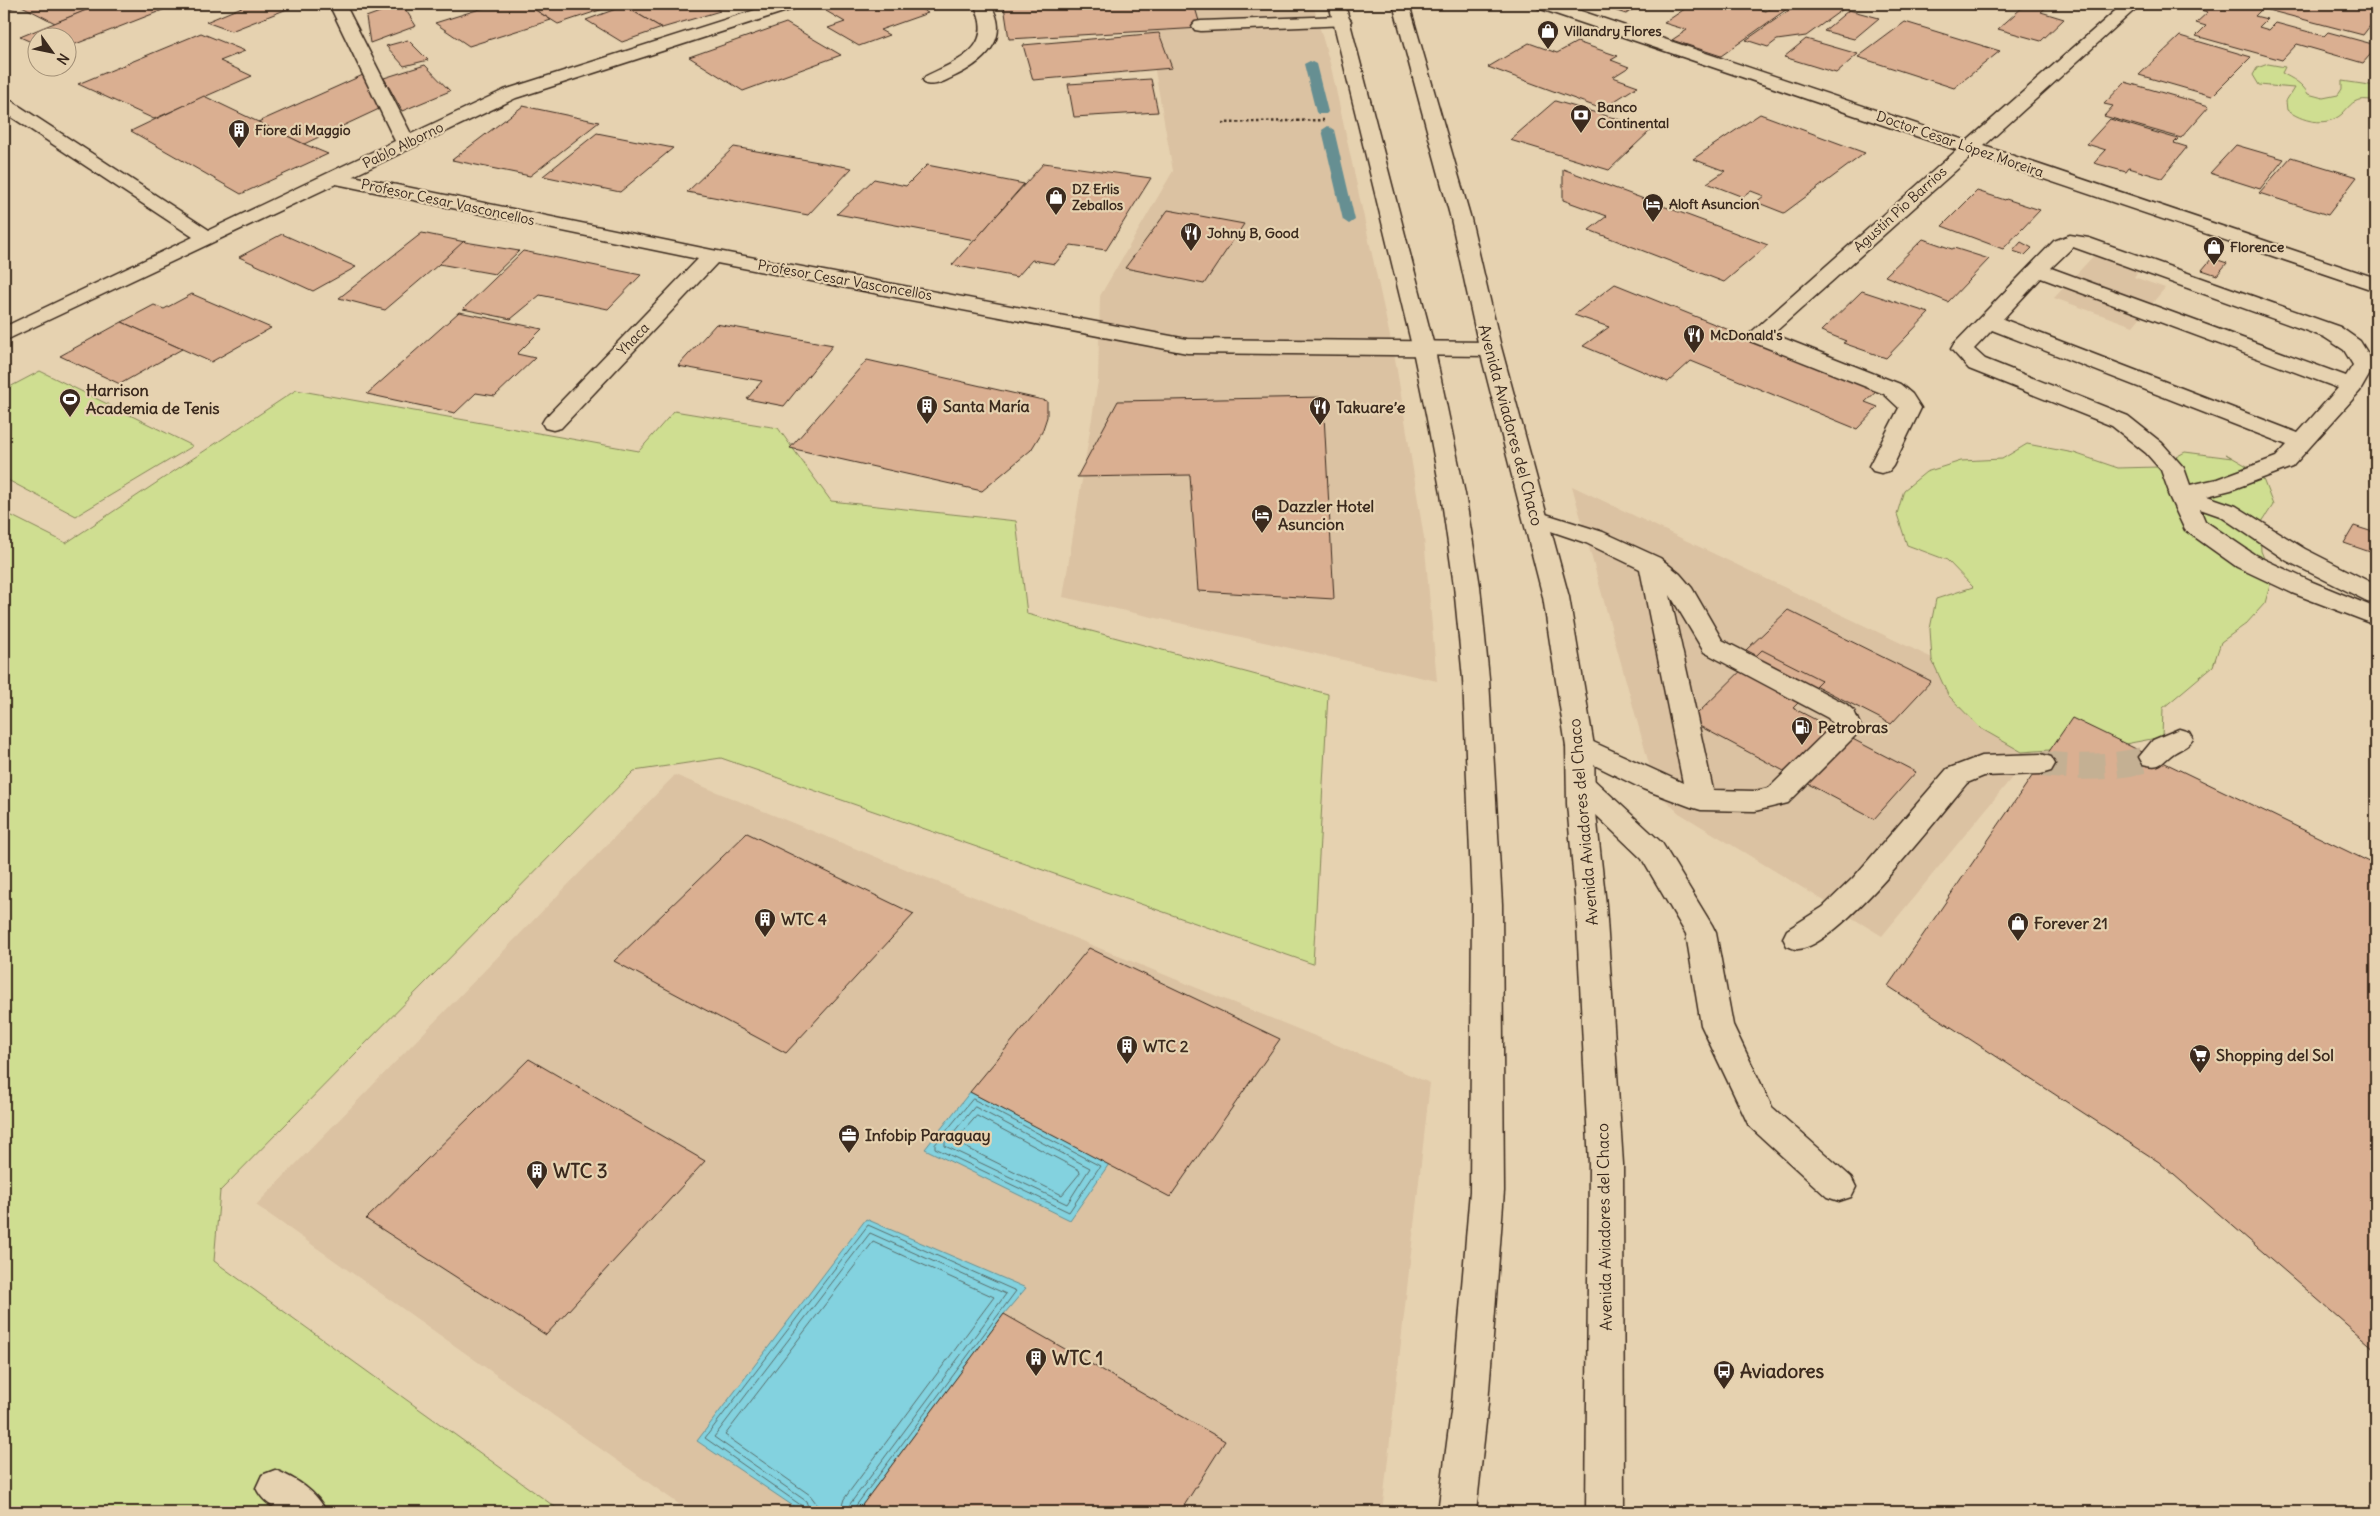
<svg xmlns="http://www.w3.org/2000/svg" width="2380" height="1516" viewBox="0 0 2380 1516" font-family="Delius,sans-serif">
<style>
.built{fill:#dbc2a2}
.green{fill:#cfde91;stroke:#858458}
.water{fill:#83d2df;stroke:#668f92}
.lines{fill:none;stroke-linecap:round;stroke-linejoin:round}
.shore{stroke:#586d6b;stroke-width:1}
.stream{fill:#668f92;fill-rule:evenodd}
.building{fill:#daaf91;stroke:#3b2a1e}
.minor-tunnel{stroke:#c4b093;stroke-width:26;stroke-dasharray:26 12;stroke-linecap:butt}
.minor-casing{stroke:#3b2a1e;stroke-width:3}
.highway-casing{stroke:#3b2a1e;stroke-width:3}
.path{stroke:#3b2a1e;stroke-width:2.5;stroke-dasharray:2.5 2.5;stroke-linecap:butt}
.minor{fill:#e6d2b0;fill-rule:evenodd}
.highway{fill:#e6d2b0;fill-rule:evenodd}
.labels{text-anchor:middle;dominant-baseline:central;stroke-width:4.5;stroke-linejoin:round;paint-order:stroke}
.far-poi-label{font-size:14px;font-weight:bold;fill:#3b2a1e;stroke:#e6d2b0;text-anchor:start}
.far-street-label{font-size:14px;fill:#3b2a1e;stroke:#e6d2b0}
.poi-label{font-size:16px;font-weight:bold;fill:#3b2a1e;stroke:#e6d2b0;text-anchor:start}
.street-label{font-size:16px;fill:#3b2a1e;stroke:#e6d2b0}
.near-poi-label{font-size:19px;font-weight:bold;fill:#3b2a1e;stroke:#e6d2b0;text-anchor:start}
</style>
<rect width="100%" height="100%" fill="#e6d2b0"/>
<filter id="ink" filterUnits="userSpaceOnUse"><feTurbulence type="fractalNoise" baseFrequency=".02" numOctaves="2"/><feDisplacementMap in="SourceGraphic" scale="10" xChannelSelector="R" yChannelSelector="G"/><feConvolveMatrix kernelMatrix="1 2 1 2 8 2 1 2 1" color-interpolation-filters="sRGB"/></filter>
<g filter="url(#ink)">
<!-- built -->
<g class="built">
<path d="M1143,4H1313L1331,67L1396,364L1424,538L1437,681L1063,597L1098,381L1100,296L1173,171Z"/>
<path d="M2099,250L2144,265L2134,277L2165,288L2133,326L2054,298Z"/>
<path d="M1572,486L2060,719L1882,936L1679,813L1662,797L1654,782Z"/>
<path d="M675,775L1430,1083L1382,1512H690L256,1205Z"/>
</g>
<!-- green -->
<g class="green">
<path d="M2268,64L2285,67L2282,73C2293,79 2302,83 2308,94L2323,98L2338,95L2342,89V81L2376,86V101C2371,100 2365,99 2360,100C2352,101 2348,108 2342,114C2326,128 2301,121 2287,110L2286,101L2294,88L2259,85L2253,75L2257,68Z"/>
<path d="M40,371L193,446L76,516L4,478V390Z"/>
<path d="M296,390L639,451L674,411L778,428L831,501L1016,521L1027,614L1328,694L1313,964L721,758L634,771L220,1191L214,1261L562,1512H4V512L66,543Z"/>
<path d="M2027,444L2074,453L2118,468L2158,467L2185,452L2232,458L2226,454L2261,474L2273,505L2260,525L2261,551L2272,578L2265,603L2246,624L2221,642L2213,666L2163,708L2162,737L2120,745L2022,752L1980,728L1948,695L1932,660L1930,629L1936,599L1973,587L1947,560L1907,545L1897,514L1904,490L1926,472L1961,461L2002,459Z"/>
</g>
<!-- water -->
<g class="water">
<path d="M970,1092L1109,1164L1070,1220L925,1149Z"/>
<path d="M866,1219L1026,1288L1004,1314L857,1512H802L697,1441Z"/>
</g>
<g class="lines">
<!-- shore -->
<g class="shore">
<path d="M973,1099L1100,1166L1069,1212L935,1148V1145Z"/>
<path d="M975,1107L1090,1168L1067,1204L945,1146V1143Z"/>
<path d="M977,1116L1079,1170L1080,1173L1062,1195L957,1143L956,1140Z"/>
<path d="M804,1512L802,1506L705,1438L868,1225L1016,1291L855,1507L854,1512"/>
<path d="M810,1512L806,1501L714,1437L870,1233L1006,1294L850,1504L847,1512"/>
<path d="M818,1512L816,1503L810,1495L725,1435L873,1242L994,1297L844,1499L840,1512"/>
</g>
<!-- stream -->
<g class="stream">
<path d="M1310,61L1316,64L1328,112L1326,114H1318L1316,112L1304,64Z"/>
<path d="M1328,126L1334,130L1355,220L1349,224L1343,220L1322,130Z"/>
</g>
</g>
<!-- building -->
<g class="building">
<path d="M4,4H18L20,5L4,11Z"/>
<path d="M18,4H101L55,23Z"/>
<path d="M101,4H178L68,47V38H38V45L20,37Z"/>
<path d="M249,4H300L231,31L206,22Z"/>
<path d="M402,4L416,26L370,43L366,17Z"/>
<path d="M496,4H526L551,20L469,46L435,23Z"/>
<path d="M526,4H618L558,24Z"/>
<path d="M630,4H708L720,11L662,28L624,6Z"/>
<path d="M845,4H912L928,13L880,30L889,35L859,46L828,28L845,22L826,11Z"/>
<path d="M1045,4H1194L1201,28L1009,39L1004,6Z"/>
<path d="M1595,4H1641L1626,14Z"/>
<path d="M1692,4H1704L1718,8L1724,4H1751L1747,6L1766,11L1776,4H1794L1721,56L1672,40L1687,30L1664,23Z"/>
<path d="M1798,4H1850L1806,36L1777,40L1768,47L1746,40Z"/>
<path d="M1961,4H1984L1979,9Z"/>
<path d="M2017,4H2050L2041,12L2064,19L2041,41L1998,29L2024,6Z"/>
<path d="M2192,4H2247L2263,8L2255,16L2267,19L2259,27L2269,30L2276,23L2324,36L2328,32L2376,45V48L2363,63L2297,44L2282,60L2196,36L2206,26L2196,23L2208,12L2189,7Z"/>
<path d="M2269,4H2353L2376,10V18L2363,35L2264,9Z"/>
<path d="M624,6L662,28L622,42L586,20Z"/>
<path d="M1849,10L1879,18L1854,39L1824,31Z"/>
<path d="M1905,22L2000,51L1954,88L1858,57Z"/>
<path d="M786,23L841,55L743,91L689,57Z"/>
<path d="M201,33L245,51L220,61L252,76L154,119L78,84Z"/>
<path d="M1159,33L1172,68L1033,80L1023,45Z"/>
<path d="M2180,36L2251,57L2212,96L2139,75Z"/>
<path d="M1806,39L1858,54L1836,73L1784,57Z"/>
<path d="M408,40L428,60L404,66L386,46Z"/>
<path d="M1577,42L1618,56L1611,60L1629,67L1613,77L1638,86L1602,109L1488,67L1529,43L1557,53Z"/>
<path d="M425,65L450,91L402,111L384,78Z"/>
<path d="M363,75L379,109L304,144L258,122Z"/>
<path d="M1151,79L1158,112L1074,117L1068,84Z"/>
<path d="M2125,82L2209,106L2181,138L2104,116L2113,106L2104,104Z"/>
<path d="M204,96L304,144L328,154L241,194L131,131Z"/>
<path d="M1555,101L1652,129L1609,170L1510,140Z"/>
<path d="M523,106L599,122L530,176L452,160Z"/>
<path d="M1760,114L1865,153L1784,213L1756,202L1764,196L1751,191L1743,197L1707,183L1725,171L1693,159Z"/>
<path d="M2110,119L2178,139L2174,143L2187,147L2162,178L2129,168L2126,172L2094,163L2106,150L2087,144Z"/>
<path d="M597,133L673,148L620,192L543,176Z"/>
<path d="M2236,145L2284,159L2260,189L2210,173Z"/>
<path d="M734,147L852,168L808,215L687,192Z"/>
<path d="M2291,157L2357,177L2328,215L2259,193Z"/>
<path d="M1044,163L1151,178L1106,250L1071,245L1055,264L1032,260L1017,277L952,265Z"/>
<path d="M927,165L1024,184L975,240L837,214L874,179L906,186Z"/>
<path d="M1563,169L1768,245L1724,282L1589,230L1607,216L1563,200Z"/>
<path d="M1977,191L2005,200L2006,199L2040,210L2003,249L1942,226Z"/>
<path d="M1168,210L1244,224L1204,284L1125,268Z"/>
<path d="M422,233L465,242L385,310L339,298Z"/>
<path d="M282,234L356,267L313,291L239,257Z"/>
<path d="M1923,239L1952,249L1954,248L1989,259L1948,302L1885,276Z"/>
<path d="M464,241L465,242L519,251L495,274L439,264Z"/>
<path d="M2021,242L2032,248L2025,255L2013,251Z"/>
<path d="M523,251L641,275L608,309L540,295L511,319L463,309Z"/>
<path d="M2212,258L2227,263L2217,275L2202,270Z"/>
<path d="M1615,284L1878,390L1865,402L1878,407L1857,429L1691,361L1668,382L1583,346L1609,327L1574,315Z"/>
<path d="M1862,291L1929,313L1886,358L1843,343L1846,341L1821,331Z"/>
<path d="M192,294L271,328L211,362L122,322L154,305L164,309Z"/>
<path d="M459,312L542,329L517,354L535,358L495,396L476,393L455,413L367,394Z"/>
<path d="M122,322L182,349L120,384L60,356Z"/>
<path d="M716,324L833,345L784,406L747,399L762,381L678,366Z"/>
<path d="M867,360L1047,401V417L1042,432L1031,450L982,491L790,448Z"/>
<path d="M1323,397L1334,599L1198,591L1190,475L1077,477L1118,401Z"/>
<path d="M2354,526L2376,533V554L2344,543Z"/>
<path d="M1788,610L1931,681L1891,724L1746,650Z"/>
<path d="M1762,650L1821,680L1793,708L1916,772L1874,819L1690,721Z"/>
<path d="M2072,718L2376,865V1350L2159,1162L1888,986Z"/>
<path d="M747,833L914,914L786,1053L614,961Z"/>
<path d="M1089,948L1280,1039L1170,1197L970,1092Z"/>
<path d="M529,1059L705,1161L546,1335L366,1219Z"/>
<path d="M1004,1314L1225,1441L1180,1512H857Z"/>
</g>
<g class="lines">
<!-- minor-tunnel -->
<path class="minor-tunnel" d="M2041,764C2080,768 2115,769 2153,757"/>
<!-- minor casing -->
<g class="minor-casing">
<g id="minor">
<path d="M329,4H345L411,134L504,90L774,4H798L796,8L516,98L353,176L712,250L1187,339L1490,342L1498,344L1501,349L1498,354L1490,356L1187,353L717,263L561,428L553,430L545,428L542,423L545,418L698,259L336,184L4,341V327L193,237L4,112V99L10,100L209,230L395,141Z"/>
<path d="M974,4H990C1013,39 982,64 951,78C942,82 936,86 926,84L923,80L926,76C959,60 996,48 974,4Z"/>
<path d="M1536,4H1560L1967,141L2123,4H2141L1984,146L2376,278V291L1973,155L1773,334L1900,384L1912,394L1921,408L1893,466L1889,471L1881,473L1873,471L1869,466L1899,408L1884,394L1750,341L1747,336L1957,150L1538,8Z"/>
<path d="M1342,16L1348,17L1351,21L1348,25L1201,31L1195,30L1192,26L1195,22L1201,21Z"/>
<path d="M2070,235L2089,238L2340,327L2360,341L2375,365L2360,391L2292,467L2231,490L2207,496L2236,506L2305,549L2376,585V603L2367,601L2287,561L2220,516L2200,509L2205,521L2255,555L2310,581L2376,608V625L2292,593L2237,567L2185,530L2168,494L2169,492L2161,470L2146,453L2112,426L1969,369L1951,349L1954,344L2054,241ZM2073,247L2324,337L2344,350L2353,365L2346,376L2051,268ZM2041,278L2338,388L2298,433L2003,319ZM1992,330L2287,445L2276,457L2217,479L2190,485L2184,468L2162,443L2128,416L1985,359L1974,349Z"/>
<path d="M1536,511L1603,532L1660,558L1680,574L1692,588L1722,640L1846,704L1854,711L1861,727L1857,734L1788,803L1755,811L1701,810L1691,807L1643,789L1570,753L1566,746L1570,739L1580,736L1683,783L1640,569L1586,543L1527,523L1524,518L1527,513ZM1670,595L1704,652L1828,718L1833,725L1769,788L1755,791L1713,790Z"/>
<path d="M2179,729L2189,732L2193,739C2188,747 2182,748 2174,753C2161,762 2162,769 2143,764L2139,757L2153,740Z"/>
<path d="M2041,754L2051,757L2055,764L2051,771L2041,774L1984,776L1967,783C1939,816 1838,948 1798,949C1795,950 1791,947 1787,946L1783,938L1787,930L1823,907L1853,878L1947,769L1981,756Z"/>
<path d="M1582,775L1592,778L1662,843L1712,925L1716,933L1733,1025L1772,1107L1851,1177L1856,1187L1851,1197L1839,1201L1827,1197L1749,1126L1701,1025L1686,934L1642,859L1572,792L1568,785L1572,778Z"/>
<path d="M275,1470C295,1478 318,1492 326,1512C295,1512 270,1516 256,1488L262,1475Z"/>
</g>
</g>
<!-- highway casing -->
<g class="highway-casing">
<g id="highway">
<path d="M1329,4H1345L1434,346L1465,494L1480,586L1489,679L1502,904L1504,1191L1488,1404L1476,1512H1438L1452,1404L1470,1191L1472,904L1463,679L1454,586L1441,494L1426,414L1412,346Z"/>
<path d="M1393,4H1409L1471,219L1501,347L1569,597L1594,746L1595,804L1606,905L1623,1164L1624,1512H1586L1589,1164L1576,905L1567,804L1566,746L1543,597L1479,347L1451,219Z"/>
</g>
</g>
<!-- path -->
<path class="path" d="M1222,123L1324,120"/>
<!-- minor -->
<use href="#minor" class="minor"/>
<!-- highway -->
<use href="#highway" class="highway"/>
</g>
</g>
<!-- icons -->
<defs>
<g id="shop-pin" transform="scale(1.125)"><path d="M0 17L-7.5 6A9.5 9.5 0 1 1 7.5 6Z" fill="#3b2a1e" stroke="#e6d2b0"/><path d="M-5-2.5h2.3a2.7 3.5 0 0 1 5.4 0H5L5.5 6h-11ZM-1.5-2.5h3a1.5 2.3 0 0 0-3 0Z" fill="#fff"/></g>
<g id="bank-pin" transform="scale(1.125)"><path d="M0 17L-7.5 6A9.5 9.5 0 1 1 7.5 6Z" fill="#3b2a1e" stroke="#e6d2b0"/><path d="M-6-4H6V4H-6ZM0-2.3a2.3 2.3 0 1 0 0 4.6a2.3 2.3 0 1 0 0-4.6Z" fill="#fff"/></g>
<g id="building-pin" transform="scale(1.125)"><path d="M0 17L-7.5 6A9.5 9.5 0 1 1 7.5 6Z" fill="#3b2a1e" stroke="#e6d2b0"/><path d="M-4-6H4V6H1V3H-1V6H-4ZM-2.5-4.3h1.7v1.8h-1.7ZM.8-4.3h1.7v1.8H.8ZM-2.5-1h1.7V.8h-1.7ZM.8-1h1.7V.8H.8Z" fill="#fff"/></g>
<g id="hotel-pin" transform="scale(1.125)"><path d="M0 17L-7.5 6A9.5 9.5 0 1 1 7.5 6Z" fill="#3b2a1e" stroke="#e6d2b0"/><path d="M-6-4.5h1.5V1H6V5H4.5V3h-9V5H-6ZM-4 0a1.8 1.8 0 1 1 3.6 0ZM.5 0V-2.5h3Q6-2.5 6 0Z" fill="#fff"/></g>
<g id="restaurant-pin" transform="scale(1.125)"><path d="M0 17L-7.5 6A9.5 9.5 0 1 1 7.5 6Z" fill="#3b2a1e" stroke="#e6d2b0"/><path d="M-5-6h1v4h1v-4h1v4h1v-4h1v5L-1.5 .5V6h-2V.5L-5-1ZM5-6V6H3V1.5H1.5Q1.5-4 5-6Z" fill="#fff"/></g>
<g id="stadium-pin" transform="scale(1.125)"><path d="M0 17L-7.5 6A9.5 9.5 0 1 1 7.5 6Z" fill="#3b2a1e" stroke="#e6d2b0"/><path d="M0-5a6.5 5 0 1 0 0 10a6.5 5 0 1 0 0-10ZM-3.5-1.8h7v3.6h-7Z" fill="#fff"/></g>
<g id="fuel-pin" transform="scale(1.125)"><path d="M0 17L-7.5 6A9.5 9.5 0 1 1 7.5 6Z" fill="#3b2a1e" stroke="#e6d2b0"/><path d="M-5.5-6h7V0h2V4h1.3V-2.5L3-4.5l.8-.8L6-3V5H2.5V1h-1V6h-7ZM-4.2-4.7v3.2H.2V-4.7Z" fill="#fff"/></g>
<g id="supermarket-pin" transform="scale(1.125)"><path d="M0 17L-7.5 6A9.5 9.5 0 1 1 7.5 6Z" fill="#3b2a1e" stroke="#e6d2b0"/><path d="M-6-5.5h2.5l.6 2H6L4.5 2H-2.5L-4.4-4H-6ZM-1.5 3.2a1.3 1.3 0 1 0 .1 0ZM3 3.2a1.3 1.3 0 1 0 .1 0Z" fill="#fff"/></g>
<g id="office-pin" transform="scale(1.125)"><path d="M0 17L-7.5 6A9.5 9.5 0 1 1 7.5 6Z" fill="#3b2a1e" stroke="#e6d2b0"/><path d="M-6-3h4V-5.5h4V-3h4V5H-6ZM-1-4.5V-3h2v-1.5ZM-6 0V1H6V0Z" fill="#fff"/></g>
<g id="bus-pin" transform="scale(1.125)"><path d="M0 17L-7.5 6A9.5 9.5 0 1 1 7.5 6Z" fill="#3b2a1e" stroke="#e6d2b0"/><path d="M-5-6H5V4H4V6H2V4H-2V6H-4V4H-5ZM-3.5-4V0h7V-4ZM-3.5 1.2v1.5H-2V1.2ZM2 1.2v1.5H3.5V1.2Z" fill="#fff"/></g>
</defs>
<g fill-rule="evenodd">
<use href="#shop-pin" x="1548" y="31"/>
<use href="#bank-pin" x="1581" y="115"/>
<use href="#building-pin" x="239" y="130"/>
<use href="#shop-pin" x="1056" y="197"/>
<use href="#hotel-pin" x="1653" y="204"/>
<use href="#restaurant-pin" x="1191" y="233"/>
<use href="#shop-pin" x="2214" y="247"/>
<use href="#restaurant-pin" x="1694" y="335"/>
<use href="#stadium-pin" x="70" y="399"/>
<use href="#building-pin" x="927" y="406"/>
<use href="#restaurant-pin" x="1320" y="407"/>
<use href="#hotel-pin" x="1262" y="515"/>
<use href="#fuel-pin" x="1802" y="727"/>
<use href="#building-pin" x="765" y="919"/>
<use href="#shop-pin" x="2018" y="923"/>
<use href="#building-pin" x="1127" y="1046"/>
<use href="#supermarket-pin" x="2200" y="1055"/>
<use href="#office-pin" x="849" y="1135"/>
<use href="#building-pin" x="537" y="1171"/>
<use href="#building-pin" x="1036" y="1358"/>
<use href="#bus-pin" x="1724" y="1371"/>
</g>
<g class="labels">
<!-- far-poi labels -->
<g class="far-poi-label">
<text x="1564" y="31">Villandry Flores</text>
<text x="1597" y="107">Banco<tspan x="1597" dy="16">Continental</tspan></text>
<text x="255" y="130">Fiore di Maggio</text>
<text x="1072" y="189">DZ Erlis<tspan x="1072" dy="16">Zeballos</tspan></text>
<text x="1669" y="204">Aloft Asuncion</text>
<text x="1207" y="233">Johny B, Good</text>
<text x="2230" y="247">Florence</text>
<text x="1710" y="335">McDonald's</text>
</g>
<!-- far-street labels -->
<g class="far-street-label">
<text transform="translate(1960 144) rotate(19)">Doctor Cesar López Moreira</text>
<text transform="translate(403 145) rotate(-26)">Pablo Alborno</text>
<text transform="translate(448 202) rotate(12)">Profesor Cesar Vasconcellos</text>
<text transform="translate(1900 209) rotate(-42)">Agustín Pío Barrios</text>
<text transform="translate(845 280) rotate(10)">Profesor Cesar Vasconcellos</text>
<text transform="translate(633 339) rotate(-46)">Yhaca</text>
</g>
<!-- poi labels -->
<g class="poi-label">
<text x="86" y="390">Harrison<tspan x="86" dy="18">Academia de Tenis</tspan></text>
<text x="943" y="406">Santa María</text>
<text x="1336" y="407">Takuare’e</text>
<text x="1278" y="506">Dazzler Hotel<tspan x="1278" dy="18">Asuncion</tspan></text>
<text x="1818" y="727">Petrobras</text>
<text x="781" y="919">WTC 4</text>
<text x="2034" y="923">Forever 21</text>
<text x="1143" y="1046">WTC 2</text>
<text x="2216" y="1055">Shopping del Sol</text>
<text x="865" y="1135">Infobip Paraguay</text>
</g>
<!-- street labels -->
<g class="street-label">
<text transform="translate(1511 425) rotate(75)">Avenida Aviadores del Chaco</text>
<text transform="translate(1583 822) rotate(-95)">Avenida Aviadores del Chaco</text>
<text transform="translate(1604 1227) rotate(-91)">Avenida Aviadores del Chaco</text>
</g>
<!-- near-poi labels -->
<g class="near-poi-label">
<text x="553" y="1171">WTC 3</text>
<text x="1052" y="1358">WTC 1</text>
<text x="1740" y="1371">Aviadores</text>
</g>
</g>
<!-- margin -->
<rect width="2380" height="1516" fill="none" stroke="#e6d2b0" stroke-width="20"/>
<rect x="10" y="10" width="2360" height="1496" fill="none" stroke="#3b2a1e" stroke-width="2" filter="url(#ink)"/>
<!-- north arrow -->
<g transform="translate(52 52) rotate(123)"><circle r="24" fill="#e6d2b0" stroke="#a28f76"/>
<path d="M0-4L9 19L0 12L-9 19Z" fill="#3b2a1e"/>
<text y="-8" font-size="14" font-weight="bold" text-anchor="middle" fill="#3b2a1e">N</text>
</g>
</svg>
